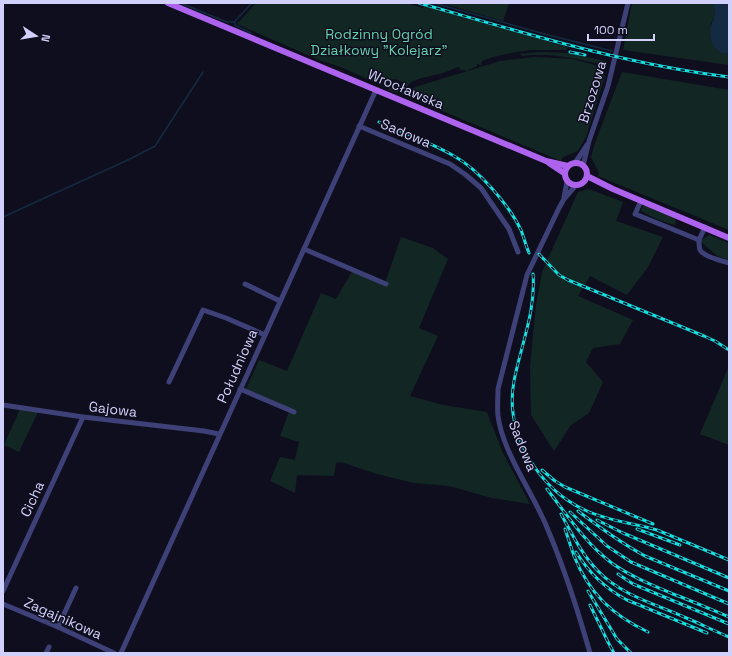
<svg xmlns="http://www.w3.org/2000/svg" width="732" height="656" viewBox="0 0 732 656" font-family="'Space Grotesk',sans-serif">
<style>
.green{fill:#122724}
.water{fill:#132a42}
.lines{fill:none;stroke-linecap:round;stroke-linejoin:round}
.stream{stroke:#132a42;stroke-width:1.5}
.minor{stroke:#3e4178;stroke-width:5}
.major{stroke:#ad63ee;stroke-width:6}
.rail-casing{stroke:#18ddde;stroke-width:3}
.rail{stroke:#0f0e1e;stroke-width:1.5;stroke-dasharray:4.5;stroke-linecap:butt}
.labels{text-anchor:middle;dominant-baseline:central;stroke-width:3;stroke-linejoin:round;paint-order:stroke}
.park-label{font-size:14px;fill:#64d1ac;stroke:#0f0e1e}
.street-label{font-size:14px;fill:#d1d0fa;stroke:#0f0e1e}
</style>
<rect width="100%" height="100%" fill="#0f0e1e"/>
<!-- green -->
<g class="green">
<path d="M256,3H406L423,8L424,6L568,47L566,50H530L516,52L493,57L482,61L481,65L477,64V66L466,71L464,70H461L460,69V68L458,67L443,73L422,78L411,82L410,84L407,86L408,88L396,93L387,89L400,87L402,85L403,87L405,85L402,82L395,79L374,82L341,67L319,60L237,24Z"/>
<path d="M441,3H509L503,21Z"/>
<path d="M632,3H714V17L711,24L722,54L729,53V65L623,50Z"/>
<path d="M540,52L567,53L607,61L603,65C577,59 550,52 522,56L520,54Z"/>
<path d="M535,57L573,59L602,67L605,76L586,137L578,151L563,157L561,161L400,93L415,87L500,61Z"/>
<path d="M622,72L729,90V230L598,176L599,173L591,157L595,143Z"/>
<path d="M589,189L623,202L616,221L663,237L648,267L627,295L590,276L578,296L633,320L620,344L593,348L586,362L603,382L589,413L571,425L554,451L531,415L530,366L536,305L542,272L578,192Z"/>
<path d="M643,206H646L675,218L676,222L675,225C666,223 647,216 641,210Z"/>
<path d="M709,235L729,243V260L717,256L700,241Z"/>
<path d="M401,237L433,248L448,259L419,328L438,336L410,396L443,405L487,412L503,453L530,504L492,498L449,486L414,483L377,474L341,462L336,463L334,476L297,475L295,493L270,481L280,457L295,460L299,442L280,436L290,409L246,389L259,360L287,371L321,293L336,299L353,270L385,283Z"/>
<path d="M729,366V445L700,434Z"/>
<path d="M20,409L38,412L19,452L4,445Z"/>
</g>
<!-- water -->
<path class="water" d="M714,3H729V31L728,33L729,35V53L723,54C712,47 709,39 711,26C712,22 714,19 714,16C715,12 714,7 714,3Z"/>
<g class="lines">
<!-- stream -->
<g class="stream">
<path d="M180,3L227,22H235V25L251,33"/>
<path d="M434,3L548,35L612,51"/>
<path d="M234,22L252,3"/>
<path d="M3,217L130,159L155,146L203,72"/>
</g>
<!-- minor -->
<g class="minor">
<path d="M359,126L450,164L466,175L481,188L509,229L518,252"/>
<path d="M575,163L587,145"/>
<path d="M583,166L589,141L608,86L628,3"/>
<path d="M576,185L564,199L559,208L527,275L498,389C498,398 497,407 498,416C501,438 512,459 522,478C531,495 541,512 548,530C565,570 578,611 590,653"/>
<path d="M564,197L567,182"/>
<path d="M641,201L635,214L699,240L705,227"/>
<path d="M699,240C699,243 699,247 700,250C704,257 722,261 729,263"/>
<path d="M304,249L386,284"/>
<path d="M245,284L280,301"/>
<path d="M169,382L203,310L226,318L265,335"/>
<path d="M240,389L294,412"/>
<path d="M3,405L83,417L204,431L219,434"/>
<path d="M3,591L83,417"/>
<path d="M3,604L58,627L114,653"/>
<path d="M58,627L76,588"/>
<path d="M46,653L49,647"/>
<path d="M121,653L376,90"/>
</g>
<!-- major -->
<g class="major">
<path d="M168,3L546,161L568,166"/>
<circle cx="576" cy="174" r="11"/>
<path d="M549,163L564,173"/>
<path d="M587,176L613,189L729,238"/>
</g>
<!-- rail casing -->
<g class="rail-casing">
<g id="rail">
<path d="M419,3C521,32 623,64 729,77"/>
<path d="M570,52L585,55"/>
<path d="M379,122C404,133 430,142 454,156C478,169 509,205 521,230C524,238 526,246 529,253"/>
<path d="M539,254L559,275L568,280L704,336L715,341L729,350"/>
<path d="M533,274C536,311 521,345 514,381C504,434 539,490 587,511C608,521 634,523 657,530L729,560"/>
<path d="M542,470L555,481L565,487L653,524"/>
<path d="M547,489C567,515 586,544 613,564C632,577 652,585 673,594C692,601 710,609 729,617"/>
<path d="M578,511C599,527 621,543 645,556L729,591"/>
<path d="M570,512L607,546L631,562L729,604"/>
<path d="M561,514C572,534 582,555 598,571C621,595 655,604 684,617C699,623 714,631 729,637"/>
<path d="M597,520L623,533L729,578"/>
<path d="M565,529C568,538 571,547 574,556C589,593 612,615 648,632"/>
<path d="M637,529L680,545"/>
<path d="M576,552C589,573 604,588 627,600L707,633"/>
<path d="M618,574L633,584L729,624"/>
<path d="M588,591L617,639L631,653"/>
<path d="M590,605L608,642L614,653"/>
</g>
</g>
<!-- rail -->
<use href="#rail" class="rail"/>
</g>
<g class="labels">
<!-- park labels -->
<g class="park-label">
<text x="379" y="34">Rodzinny Ogród<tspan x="379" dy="16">Działkowy "Kolejarz"</tspan></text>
</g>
<!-- street labels -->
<g class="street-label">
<text transform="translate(406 89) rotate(23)">Wrocławska</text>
<text transform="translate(592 92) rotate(-73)">Brzozowa</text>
<text transform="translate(406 133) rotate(23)">Sadowa</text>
<text transform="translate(237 366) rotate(-66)">Południowa</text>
<text transform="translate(113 409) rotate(7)">Gajowa</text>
<text transform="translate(523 446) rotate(68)">Sadowa</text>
<text transform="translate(32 499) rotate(-65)">Cicha</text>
<text transform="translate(63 618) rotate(24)">Zagajnikowa</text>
</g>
</g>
<!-- border -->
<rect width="732" height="656" fill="none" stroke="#d1d0fa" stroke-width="8"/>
<!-- north arrow -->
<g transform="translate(36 36) rotate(102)" stroke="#0f0e1e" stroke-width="3" paint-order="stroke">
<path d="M0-3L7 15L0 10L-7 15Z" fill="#d1d0fa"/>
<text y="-6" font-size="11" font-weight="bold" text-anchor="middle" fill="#d1d0fa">N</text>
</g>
<!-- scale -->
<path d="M588 34v6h66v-6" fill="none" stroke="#d1d0fa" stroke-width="2"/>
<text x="594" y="34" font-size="12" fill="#d1d0fa" stroke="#0f0e1e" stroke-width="3" paint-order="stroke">100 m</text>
</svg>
